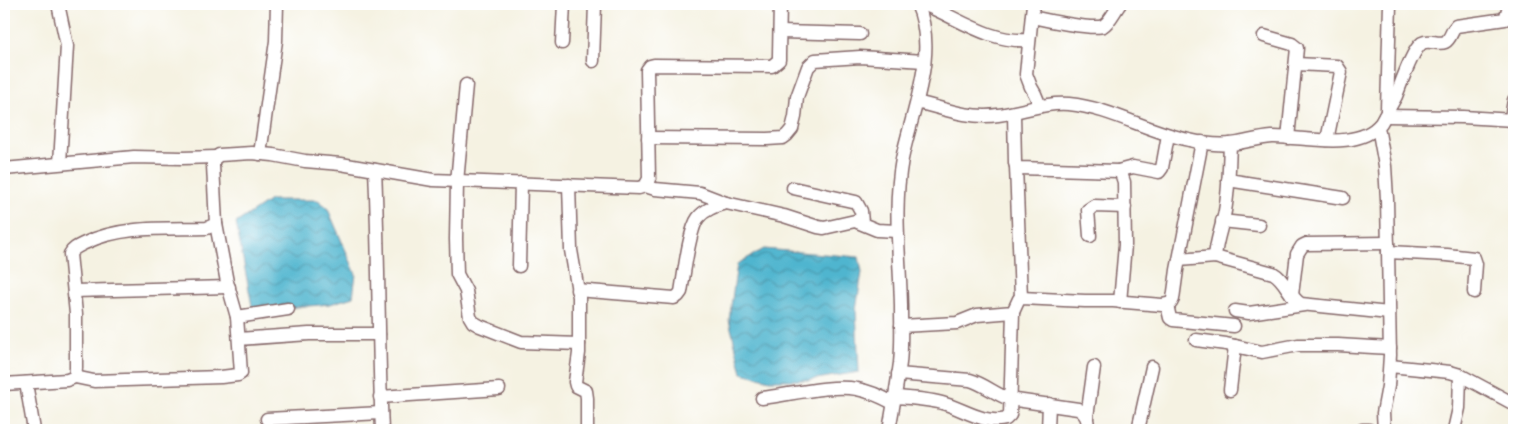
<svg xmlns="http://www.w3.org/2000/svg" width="1518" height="434" viewBox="0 0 1518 434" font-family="'IM FELL English',serif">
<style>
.water{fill:url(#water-waves);stroke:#4d6a7d}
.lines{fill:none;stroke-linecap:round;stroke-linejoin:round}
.minor-casing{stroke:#86696b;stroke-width:15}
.minor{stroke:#fff;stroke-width:12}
</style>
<defs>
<pattern id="water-waves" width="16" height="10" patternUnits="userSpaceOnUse" patternTransform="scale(1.25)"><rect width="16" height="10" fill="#50b5cf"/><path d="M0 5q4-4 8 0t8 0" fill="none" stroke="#4493a8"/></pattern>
</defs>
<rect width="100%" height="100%" fill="#fff"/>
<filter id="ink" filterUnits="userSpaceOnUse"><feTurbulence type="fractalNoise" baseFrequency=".02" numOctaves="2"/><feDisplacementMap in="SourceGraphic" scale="10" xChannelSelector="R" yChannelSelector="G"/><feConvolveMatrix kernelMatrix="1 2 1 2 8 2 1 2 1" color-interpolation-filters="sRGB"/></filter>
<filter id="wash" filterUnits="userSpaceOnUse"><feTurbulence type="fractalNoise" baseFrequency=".0096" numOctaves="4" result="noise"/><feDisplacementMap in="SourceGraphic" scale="20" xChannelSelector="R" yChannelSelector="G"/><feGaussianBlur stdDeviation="1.12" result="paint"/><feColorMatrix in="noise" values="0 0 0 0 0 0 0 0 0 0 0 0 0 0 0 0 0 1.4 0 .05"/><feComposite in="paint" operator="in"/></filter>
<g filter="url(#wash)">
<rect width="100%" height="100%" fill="#f5f2e2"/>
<!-- water -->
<g class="water">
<path d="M270,200H318L327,207L356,274L353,297L330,304L253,311L236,223Z"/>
<path d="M764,249L859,257L862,272L856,310L859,372L810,380H770L742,373L729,320L737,264Z"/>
</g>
</g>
<g filter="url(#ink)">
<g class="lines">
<!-- minor casing -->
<g class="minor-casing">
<g id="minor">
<path d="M58,4L67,46L60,163"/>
<path d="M923,4C958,18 990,43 1029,40"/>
<path d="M1033,4L1026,74L1031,87L1035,94L1040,106"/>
<path d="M1032,17C1045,20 1093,30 1103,26C1110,22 1115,10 1120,4"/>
<path d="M780,32L860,34"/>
<path d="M1264,36L1292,44L1297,48L1288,138"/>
<path d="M562,43L564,4"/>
<path d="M593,61L595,4"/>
<path d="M1296,64L1337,66L1341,72L1327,140"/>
<path d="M466,85L457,182L456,239L457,274L466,291L470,317L473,322L480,326L521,342L579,344"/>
<path d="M917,102C944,109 970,119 998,115C1022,112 1045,102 1069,104C1111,108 1148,132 1189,140C1205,144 1222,146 1238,143C1249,141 1260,138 1272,137C1304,136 1358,152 1381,123C1386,114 1391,105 1396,96C1401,84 1412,50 1422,43C1429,39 1438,45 1445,42C1451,39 1451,31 1456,26L1505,19L1510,4"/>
<path d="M1387,110L1390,4"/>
<path d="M1014,113L1015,163L1016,166L1019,168L1118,171L1121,173L1124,182L1125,245L1120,302"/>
<path d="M1385,116L1463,117L1514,120"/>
<path d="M1511,119L1514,100"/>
<path d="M1378,127L1385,166L1387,199L1390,355L1388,386L1383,413L1384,430"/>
<path d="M648,138L767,139L783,138L787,135L792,129L795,117L797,97L808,67L815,60L860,57L924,61"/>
<path d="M260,154L276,41L277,4"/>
<path d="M1016,166L1021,298"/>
<path d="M4,169L134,157L182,158L216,157"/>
<path d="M375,170C379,257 378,344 382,430"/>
<path d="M1118,171L1133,167L1159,172L1162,168L1168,135"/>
<path d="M1228,180L1343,198"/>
<path d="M569,185L571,250L579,297V353L575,382L576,386L586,391L587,398V430"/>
<path d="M645,186L655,189L700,193L726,203L784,216L818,227L824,228L855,221L877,230L897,231"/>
<path d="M793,188L856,202L861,211L862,223"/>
<path d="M1222,221L1259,225"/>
<path d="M1090,236L1088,210L1094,206L1125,207"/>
<path d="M1388,252L1447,255L1474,258L1476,264L1474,292"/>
<path d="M1215,257C1216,241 1222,227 1225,211C1229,189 1229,166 1230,144"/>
<path d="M1179,260L1215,257L1273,273C1286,280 1289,297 1301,304L1389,313"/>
<path d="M519,266L521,183"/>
<path d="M577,290L674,298L678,296L681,292C684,275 689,230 698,218C705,209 716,206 726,203"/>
<path d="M74,291L229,287"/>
<path d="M1292,295L1297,254L1302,246L1306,244L1388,243"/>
<path d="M1167,305L1170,318L1173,320L1234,326"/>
<path d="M1235,311L1249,313L1304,305"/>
<path d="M237,317L288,309"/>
<path d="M901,326L957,323L977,315L1013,312L1019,299L1021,298L1085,301H1113L1162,305L1171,303L1173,299L1177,270L1202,142"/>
<path d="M239,339L309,334H379"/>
<path d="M1196,340L1226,344L1262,352L1298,345H1338L1390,348"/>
<path d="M1390,366L1450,372L1460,375L1514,404"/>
<path d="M898,374L970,380C984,384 995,394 1009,399L1078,409C1087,414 1088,420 1088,430"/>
<path d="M75,377L94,381L221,377L238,375L241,373L237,317L227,282L216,224"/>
<path d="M26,383L34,430"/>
<path d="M4,384L67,380L75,377L76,368V314L70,254C73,248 79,246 85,243C123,225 166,229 207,228L216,224L213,165V160L219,155L252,153L273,155L305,161L341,164L433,180L639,188L645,186L649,179L647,70L650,66L654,65L772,66L779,60V55L780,4"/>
<path d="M1230,390L1235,346"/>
<path d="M380,397L499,389"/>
<path d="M894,397C910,398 927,399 942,403C962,408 984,425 1006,419L1010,415L1013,312"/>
<path d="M762,398C789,395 831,384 857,389C869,391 882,397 893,403"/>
<path d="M1087,417L1094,367"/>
<path d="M267,419L381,413"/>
<path d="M889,430C893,408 897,385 900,363C902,345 901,325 901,306C900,257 893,208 902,159C912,110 939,52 917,4"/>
<path d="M1048,430L1049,404"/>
<path d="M1138,430L1152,367"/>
<path d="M1362,430H1369"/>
<path d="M1454,430L1459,408L1460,375"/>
</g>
</g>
<!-- minor -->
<use href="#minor" class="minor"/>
</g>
</g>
<!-- margin -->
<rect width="1518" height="434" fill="none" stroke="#fff" stroke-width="20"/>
</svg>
